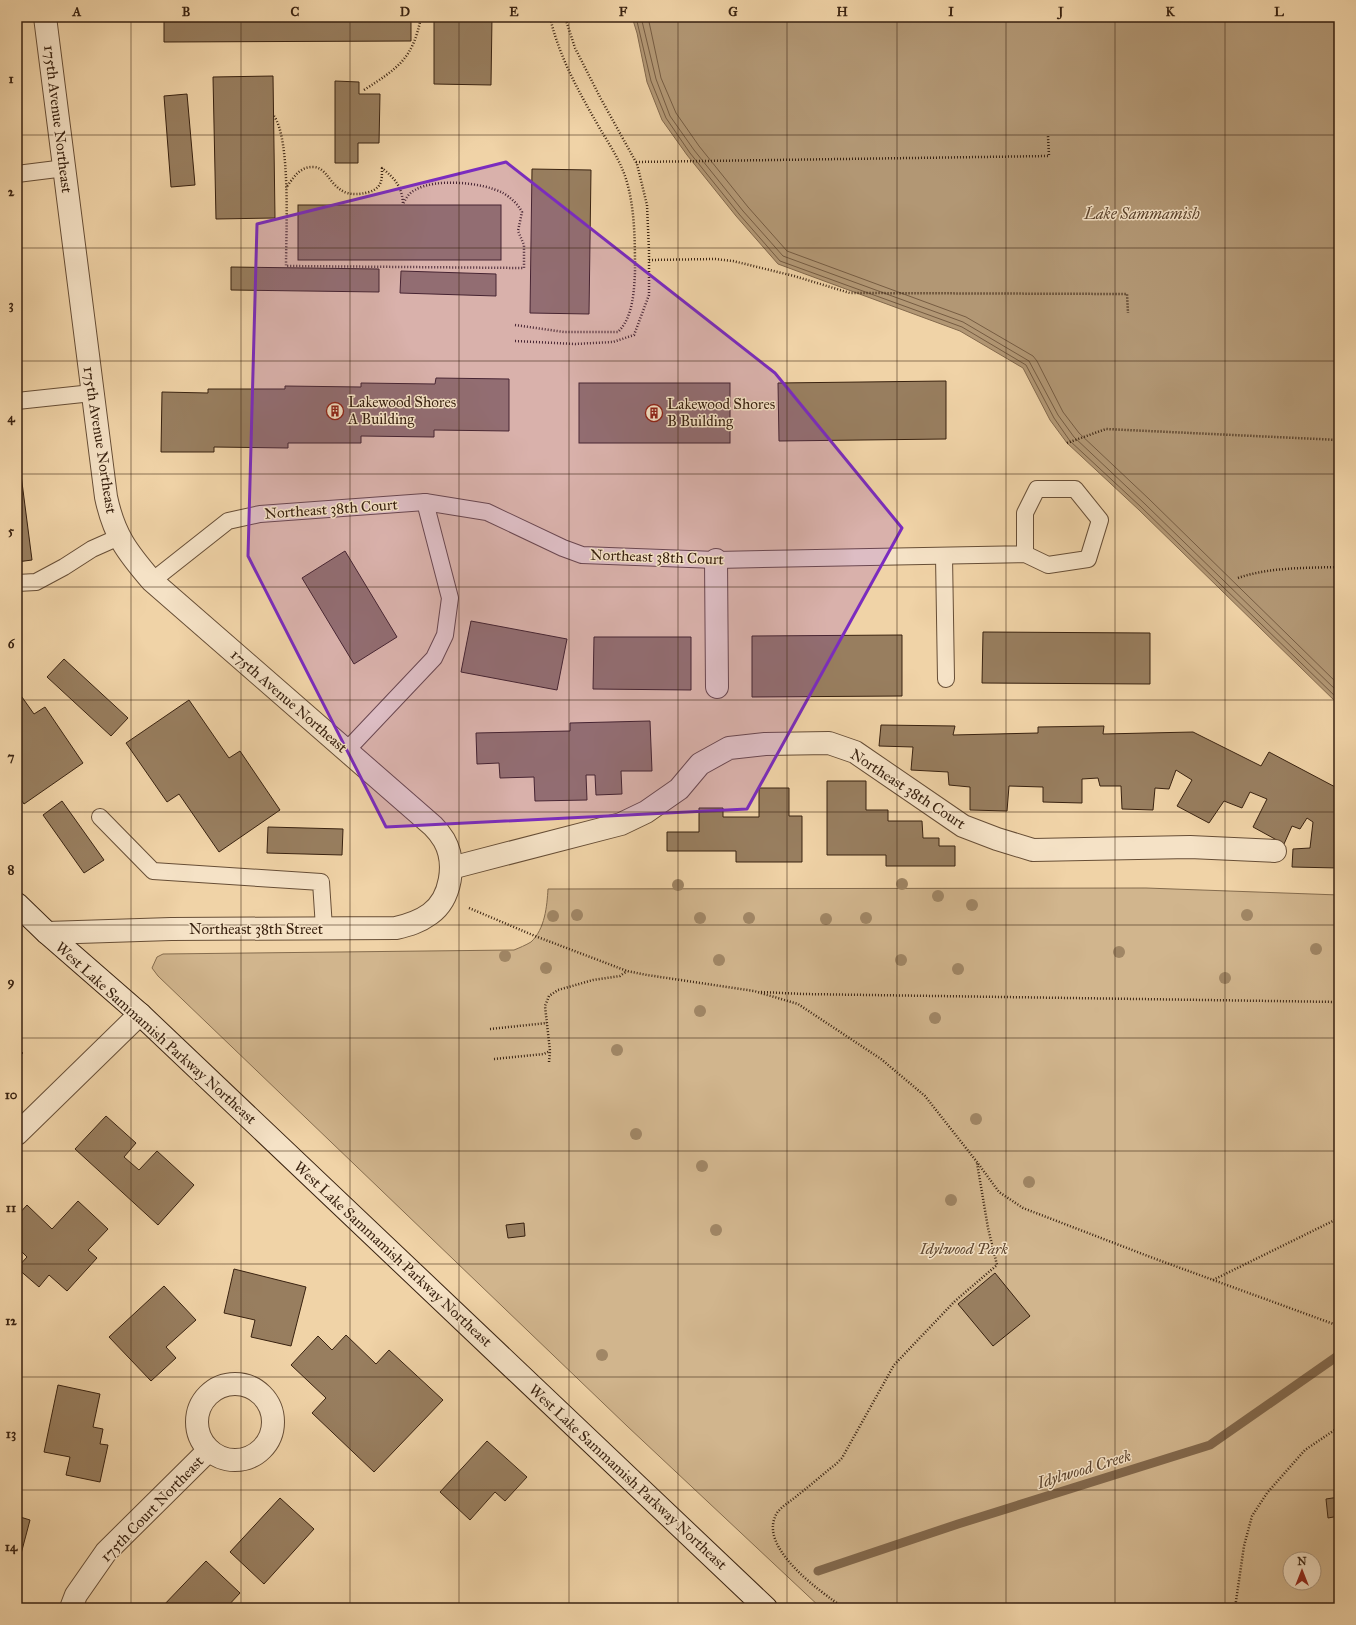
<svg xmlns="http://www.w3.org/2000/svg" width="1356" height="1625" viewBox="0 0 1356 1625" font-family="'IM FELL Great Primer',serif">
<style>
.green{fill:#d1b58d;stroke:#856c4e;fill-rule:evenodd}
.water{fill:#b29774;stroke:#82684c}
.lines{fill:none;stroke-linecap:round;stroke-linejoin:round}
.shore{stroke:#765c42;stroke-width:1}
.stream{stroke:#82684c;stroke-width:9}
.building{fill:#987e5f;stroke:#392210}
.service-casing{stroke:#674e36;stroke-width:18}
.minor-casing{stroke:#674e36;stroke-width:24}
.secondary-casing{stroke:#392210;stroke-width:24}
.path{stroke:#392210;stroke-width:2.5;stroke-dasharray:1 2;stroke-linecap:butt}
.service{stroke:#f5e2c6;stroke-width:16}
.minor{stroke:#f5e2c6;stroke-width:22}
.secondary{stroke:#f5e2c6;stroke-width:22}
.tree{fill:#a08665}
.marked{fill:#7b2cbf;fill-opacity:0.2;stroke:#7b2cbf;stroke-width:3;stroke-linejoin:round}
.grid{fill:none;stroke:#392210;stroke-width:1;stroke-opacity:0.55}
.labels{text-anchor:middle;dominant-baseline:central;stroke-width:3;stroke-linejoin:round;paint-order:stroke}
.street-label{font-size:15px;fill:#392210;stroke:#f5e2c6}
.poi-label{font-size:15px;fill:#392210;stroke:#f5e2c6;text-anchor:start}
.park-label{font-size:15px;font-style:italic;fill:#5f472f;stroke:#f5e2c6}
.water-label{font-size:16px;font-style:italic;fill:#5d452e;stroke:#f5e2c6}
.neatline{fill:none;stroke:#392210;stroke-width:1.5}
.grid-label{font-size:13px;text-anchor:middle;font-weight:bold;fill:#392210}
</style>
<rect width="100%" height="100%" fill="#f0d3a7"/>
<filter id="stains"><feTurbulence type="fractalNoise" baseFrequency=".005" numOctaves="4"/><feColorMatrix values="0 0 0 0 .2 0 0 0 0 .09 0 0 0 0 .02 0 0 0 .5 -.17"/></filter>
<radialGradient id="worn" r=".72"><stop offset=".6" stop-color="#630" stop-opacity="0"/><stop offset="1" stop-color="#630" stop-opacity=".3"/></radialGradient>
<!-- green -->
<path class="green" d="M1146,888L1339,895V1608H821L627,1426L158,976L152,968L157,957L163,954L514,950C519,948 526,945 531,942C545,929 547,906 548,889ZM1290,1559H1314V1583H1290Z"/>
<!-- water -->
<path class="water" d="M632,17H1339V705L1139,510L1067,443L1050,420L1023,368L960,331L778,264L736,216L687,155L662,120L647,82L637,33Z"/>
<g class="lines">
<!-- shore -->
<g class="shore">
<path d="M636,17L651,81L666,118L690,153L739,214L780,261L962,327L1026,365L1054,418L1070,441L1141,507L1339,700"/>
<path d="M641,17L656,79L670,116L694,150L743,211L783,256L963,322L1029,361L1058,415L1074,437L1145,504L1339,693"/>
<path d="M648,17L661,78L676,113L699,146L748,207L787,251L966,317L1033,356L1037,361L1063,412L1079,433L1149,499L1339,685"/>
</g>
<!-- stream -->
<path class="stream" d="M818,1571L958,1524L1210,1445L1339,1355"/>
</g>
<!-- building -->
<g class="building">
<path d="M164,17H411V41L164,42Z"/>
<path d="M434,17H492L491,85L434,84Z"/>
<path d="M273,76L275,218L216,219L213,77Z"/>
<path d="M335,81L359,82V94H380L379,143H358V163H335Z"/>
<path d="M187,94L195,185L171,187L164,96Z"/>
<path d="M532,169L591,170L589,314L530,313Z"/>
<rect x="298" y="205" width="203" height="55"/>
<path d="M231,267L379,269V292L231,290Z"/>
<path d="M401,271L496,274V296L400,293Z"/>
<path d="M436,378L509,379V431L434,430V437L361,436V443H288V448L214,447V452H161L162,392L208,393V389H285V386L361,387V383L435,384Z"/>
<path d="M946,381V439L779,441L778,383Z"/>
<rect x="579" y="383" width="151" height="60"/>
<path d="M17,467H20L32,560L17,562Z"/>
<path d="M345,551L397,637L354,664L302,578Z"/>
<path d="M471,621L567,639L557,690L461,672Z"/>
<path d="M983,632L1150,633V684L982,683Z"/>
<path d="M902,635V696L752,697V636Z"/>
<path d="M594,637H691V690L593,689Z"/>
<path d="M64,659L128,718L111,736L47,677Z"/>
<path d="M17,690L34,714L45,707L83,763L24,804L17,794Z"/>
<path d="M189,700L229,758L240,751L280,810L219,852L179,794L167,802L126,743Z"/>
<path d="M650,721L652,771H621L622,794L596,795L595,775H586L587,800L535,801L534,777L500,778L499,763L477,764L476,733L570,731V723Z"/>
<path d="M881,725L955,726L953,735L1038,733V727L1104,726L1103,734L1193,732L1261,766L1269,752L1339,789V868L1292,867L1293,849L1310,848L1313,822L1307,818L1300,829L1292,826L1284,844L1253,827L1267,799L1250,792L1242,808L1224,801L1209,823L1177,806L1192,780L1176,770L1169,789L1155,788L1153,810L1122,809L1121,786H1100L1098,778L1082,779V803L1043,802V787L1009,786L1007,811L970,810V787L949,785L948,772L911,770L913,747L879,746Z"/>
<path d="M827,781H866V810H888V821H922L923,838H939V846H955V866H886V855H827Z"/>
<path d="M759,788H789V816H802V862H736V851H667V832H699V808H723V817H759Z"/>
<path d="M62,801L104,860L84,873L43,815Z"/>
<path d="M268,827L343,829L342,855L267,853Z"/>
<path d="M17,1048L23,1053L17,1059Z"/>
<path d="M106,1116L136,1143L124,1157L139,1170L157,1151L194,1185L158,1225L75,1149Z"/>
<path d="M78,1201L108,1229L88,1250L97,1258L67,1291L49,1275L39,1287L17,1268L27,1257L17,1247V1216L27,1205L52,1229Z"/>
<path d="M524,1223L525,1236L508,1238L506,1225Z"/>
<path d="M234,1269L306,1287L291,1346L251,1337L255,1320L224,1313Z"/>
<path d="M995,1273L1030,1316L993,1346L958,1304Z"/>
<path d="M164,1286L196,1320L166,1347L176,1358L151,1381L109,1337Z"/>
<path d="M346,1335L376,1364L389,1350L443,1400L374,1472L312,1413L326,1398L291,1365L318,1336L332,1350Z"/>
<path d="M58,1385L100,1394L93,1427L103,1429L100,1444L108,1445L100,1482L66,1475L70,1457L44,1452Z"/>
<path d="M487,1441L527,1477L505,1501L495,1492L470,1520L440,1492Z"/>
<path d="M17,1484L21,1485L17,1503Z"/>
<path d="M1339,1497V1516L1328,1518L1326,1499Z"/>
<path d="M280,1498L314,1529L264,1584L230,1552Z"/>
<path d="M17,1516L30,1520L17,1569Z"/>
<path d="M206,1561L240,1593L226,1608H161Z"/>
</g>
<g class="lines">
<!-- service casing -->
<g class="service-casing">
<g id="service">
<path d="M17,174L65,168"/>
<path d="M17,401L92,393"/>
<path d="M944,556L946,679"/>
<path d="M152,581L228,521L260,514L425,502L487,512L563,548L582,555L716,560L1025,554L1048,565L1088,559L1100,520L1075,489H1037L1025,513V554"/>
<path d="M17,583L36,582L64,567L92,549L119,537"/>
<path d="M346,751L434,658L445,635L450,598L425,502"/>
<path d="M100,817L153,871L321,882L324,928"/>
</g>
</g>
<!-- minor casing -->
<g class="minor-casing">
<g id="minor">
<path d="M45,17L106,497C114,535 127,552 152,581L433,826C437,830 441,835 444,840C457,863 451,899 430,914C419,922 409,925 396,928L171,929L47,933"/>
<path d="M716,560L717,687"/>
<path d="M451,868L621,824L646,812L679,789L700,764L729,748L765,744L829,743L855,752L963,826L997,839L1033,850L1190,847L1275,851"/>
<path d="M17,1134L140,1014"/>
<circle cx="235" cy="1422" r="38"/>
<path d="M71,1608L76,1595L106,1552L209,1450"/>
</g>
</g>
<!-- secondary casing -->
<g class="secondary-casing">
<path id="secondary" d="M17,904L47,933L140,1014L766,1608"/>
</g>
<!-- path -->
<g class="path">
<path d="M364,90C398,68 413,59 421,17"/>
<path d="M274,116C291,140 286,234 286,266L524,268V245L518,231L522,212C518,204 510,197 503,193C482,182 435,178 415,190C409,193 406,198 403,204C402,186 395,179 382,168C382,180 382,188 369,192C331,203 332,168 314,167C300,166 293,178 286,188"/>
<path d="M636,162L1049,156L1048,136"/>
<path d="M649,260L715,259L733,261L794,276L850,293L1127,294L1128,313"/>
<path d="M515,325L564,332H618C633,317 634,292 635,272C635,242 635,208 626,179C620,160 609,144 599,127C579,92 559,57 550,17"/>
<path d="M515,341L575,344L613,342L634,335L649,295V251L647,205L637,164L601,99L575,48L565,17"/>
<path d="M1067,443L1106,429L1339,440"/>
<path d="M1238,578C1270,567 1305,568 1339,567"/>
<path d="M469,908L535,936L627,971L647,975L754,991L798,1004L881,1059L925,1096L977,1162L999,1192L1023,1208L1153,1258L1339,1326"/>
<path d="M761,992L803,994L1339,1002"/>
<path d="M490,1029L547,1023"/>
<path d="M494,1059L544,1054L550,1051"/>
<path d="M549,1062L550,1051L545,1006L549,996L558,990L593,980L620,976L627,971"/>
<path d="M1213,1280L1339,1218"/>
<path d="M844,1608C821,1592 756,1547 777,1513C782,1506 791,1501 798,1495C811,1485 823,1474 836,1464L842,1458L894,1365L955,1301L997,1265L988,1228L977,1163"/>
<path d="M1235,1608L1244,1546L1252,1516L1267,1493L1305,1450L1339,1427"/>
</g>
<!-- service -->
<use href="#service" class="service"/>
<!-- minor -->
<use href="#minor" class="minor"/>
<!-- secondary -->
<use href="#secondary" class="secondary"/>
</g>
<!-- trees -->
<g class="tree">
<circle cx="902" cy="884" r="6"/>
<circle cx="678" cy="885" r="6"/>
<circle cx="938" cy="896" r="6"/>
<circle cx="972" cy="905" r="6"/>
<circle cx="577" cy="915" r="6"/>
<circle cx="1247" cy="915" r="6"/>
<circle cx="553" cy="916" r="6"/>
<circle cx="700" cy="918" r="6"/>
<circle cx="749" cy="918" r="6"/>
<circle cx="866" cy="918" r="6"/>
<circle cx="826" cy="919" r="6"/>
<circle cx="1316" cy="949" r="6"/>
<circle cx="1119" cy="952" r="6"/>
<circle cx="505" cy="956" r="6"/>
<circle cx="719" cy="960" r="6"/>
<circle cx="901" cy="960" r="6"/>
<circle cx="546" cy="968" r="6"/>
<circle cx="958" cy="969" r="6"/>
<circle cx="1225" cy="978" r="6"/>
<circle cx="700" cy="1011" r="6"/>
<circle cx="935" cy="1018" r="6"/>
<circle cx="617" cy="1050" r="6"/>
<circle cx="976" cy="1119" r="6"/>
<circle cx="636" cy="1134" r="6"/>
<circle cx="702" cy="1166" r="6"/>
<circle cx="1029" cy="1182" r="6"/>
<circle cx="951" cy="1200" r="6"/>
<circle cx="716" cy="1230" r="6"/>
<circle cx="602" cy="1355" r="6"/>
</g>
<!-- marked area -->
<path class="marked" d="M506,162L775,373L902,528L747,809L386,827L248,556L257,224Z"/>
<!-- grid -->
<path class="grid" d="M131,17V1608M241,17V1608M350,17V1608M459,17V1608M569,17V1608M678,17V1608M787,17V1608M897,17V1608M1006,17V1608M1115,17V1608M1225,17V1608M17,135H1339M17,248H1339M17,361H1339M17,474H1339M17,587H1339M17,700H1339M17,812H1339M17,925H1339M17,1038H1339M17,1151H1339M17,1264H1339M17,1377H1339M17,1490H1339"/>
<!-- icons -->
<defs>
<g id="building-ring" transform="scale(0.9)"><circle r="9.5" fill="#f5e2c6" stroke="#8f2418" stroke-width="1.5"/><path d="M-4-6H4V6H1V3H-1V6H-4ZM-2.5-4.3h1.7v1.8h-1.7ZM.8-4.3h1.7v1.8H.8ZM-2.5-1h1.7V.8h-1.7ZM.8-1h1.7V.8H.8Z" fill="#8f2418"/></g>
</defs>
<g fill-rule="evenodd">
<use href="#building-ring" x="335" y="411"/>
<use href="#building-ring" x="654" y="413"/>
</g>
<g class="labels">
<!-- street labels -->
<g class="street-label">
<text transform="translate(58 119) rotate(83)">175th Avenue Northeast</text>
<text transform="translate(100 440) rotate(81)">175th Avenue Northeast</text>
<text transform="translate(331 509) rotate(-4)">Northeast 38th Court</text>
<text transform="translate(657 557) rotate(2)">Northeast 38th Court</text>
<text transform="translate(289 701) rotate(41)">175th Avenue Northeast</text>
<text transform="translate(908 789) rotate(33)">Northeast 38th Court</text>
<text x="256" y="929">Northeast 38th Street</text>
<text transform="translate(156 1033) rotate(42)">West Lake Sammamish Parkway Northeast</text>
<text transform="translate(393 1254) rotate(43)">West Lake Sammamish Parkway Northeast</text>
<text transform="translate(628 1477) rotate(43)">West Lake Sammamish Parkway Northeast</text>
<text transform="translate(152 1509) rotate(-46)">175th Court Northeast</text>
</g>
<!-- poi labels -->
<g class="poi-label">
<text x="348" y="402">Lakewood Shores<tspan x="348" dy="17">A Building</tspan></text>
<text x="667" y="404">Lakewood Shores<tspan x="667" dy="17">B Building</tspan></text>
</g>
<!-- park labels -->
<g class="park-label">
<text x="964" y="1249">Idylwood Park</text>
</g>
<!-- water labels -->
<g class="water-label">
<text x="1142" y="213">Lake Sammamish</text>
<text transform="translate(1084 1469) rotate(-17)">Idylwood Creek</text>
</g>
</g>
<!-- margin -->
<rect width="1356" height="1625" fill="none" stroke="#f0d3a7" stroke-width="44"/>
<!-- north arrow -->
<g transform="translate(1302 1571)"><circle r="19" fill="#f5e2c6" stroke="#aa957d"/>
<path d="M0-3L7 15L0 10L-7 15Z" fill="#8f2418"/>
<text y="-6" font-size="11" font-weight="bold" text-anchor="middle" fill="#392210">N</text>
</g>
<rect x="22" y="22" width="1312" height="1581" class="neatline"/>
<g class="grid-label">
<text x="77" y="16">A</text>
<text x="186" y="16">B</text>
<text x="295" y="16">C</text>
<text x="405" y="16">D</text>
<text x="514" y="16">E</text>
<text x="623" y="16">F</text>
<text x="733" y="16">G</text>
<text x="842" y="16">H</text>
<text x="951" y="16">I</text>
<text x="1061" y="16">J</text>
<text x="1170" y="16">K</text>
<text x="1279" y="16">L</text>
<text x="11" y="83">1</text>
<text x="11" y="196">2</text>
<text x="11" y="309">3</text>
<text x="11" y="422">4</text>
<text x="11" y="535">5</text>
<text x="11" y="648">6</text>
<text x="11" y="761">7</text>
<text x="11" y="874">8</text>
<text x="11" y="986">9</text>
<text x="11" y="1099">10</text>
<text x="11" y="1212">11</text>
<text x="11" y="1325">12</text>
<text x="11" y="1438">13</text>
<text x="11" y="1551">14</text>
</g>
<rect width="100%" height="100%" filter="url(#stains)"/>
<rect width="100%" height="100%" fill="url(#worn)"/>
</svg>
